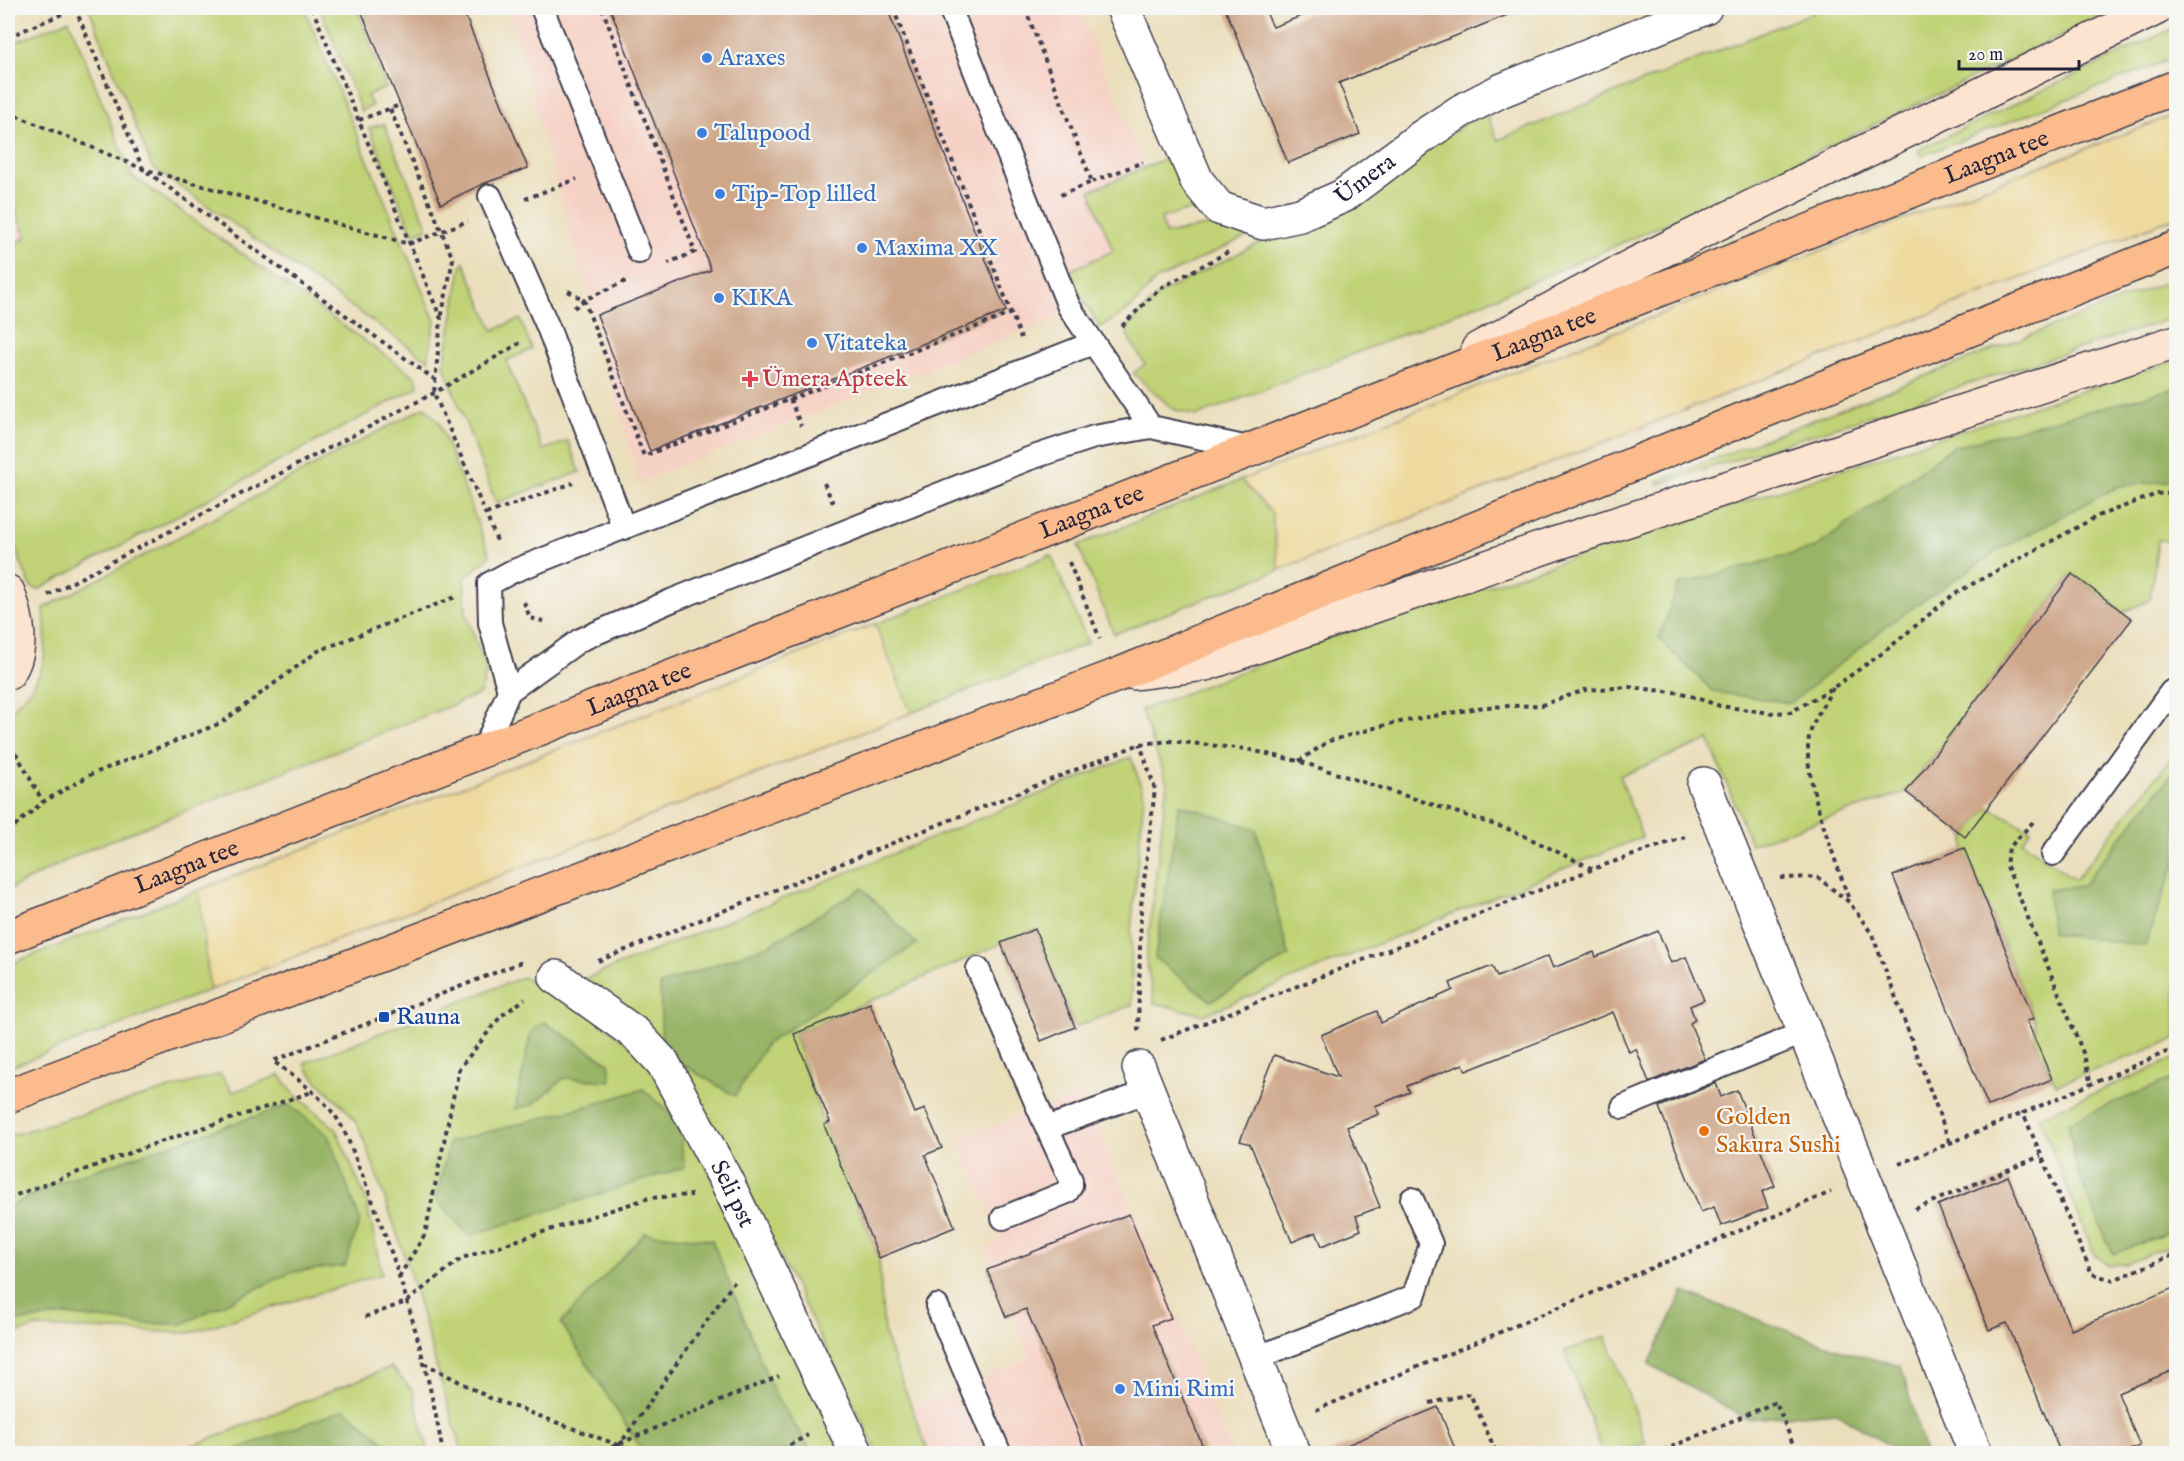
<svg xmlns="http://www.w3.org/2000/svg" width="2184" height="1461" viewBox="0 0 2184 1461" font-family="'IM FELL English',serif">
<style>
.built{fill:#f6d1c5}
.green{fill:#c0d274;stroke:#717a58;stroke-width:1.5}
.forest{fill:#98b466;stroke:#5d6b50;stroke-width:1.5}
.sand{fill:#eeda9e;stroke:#887e6c;stroke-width:1.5}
.building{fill:#cea689}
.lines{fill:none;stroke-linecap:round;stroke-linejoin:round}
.lane-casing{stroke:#403e4e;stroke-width:26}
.street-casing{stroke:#403e4e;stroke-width:36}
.secondary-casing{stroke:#403e4e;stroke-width:36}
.primary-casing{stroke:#403e4e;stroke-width:36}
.path{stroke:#403e4e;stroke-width:4;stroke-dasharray:4.5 4.5;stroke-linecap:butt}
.lane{stroke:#fff;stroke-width:22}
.street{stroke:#fff;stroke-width:33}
.secondary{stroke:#fde4d1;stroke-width:33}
.primary{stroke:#fbbb8c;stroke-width:33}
.shop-dot{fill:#3f7fe0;stroke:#f6f6f2;stroke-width:2}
.health-dot{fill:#e0444e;stroke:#f6f6f2;stroke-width:2}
.transit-dot{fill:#1a4fb4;stroke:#f6f6f2;stroke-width:2}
.food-dot{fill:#e8710a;stroke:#f6f6f2;stroke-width:2}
.labels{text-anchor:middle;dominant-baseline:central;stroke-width:4.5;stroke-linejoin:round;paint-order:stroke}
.shop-label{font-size:24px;fill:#366cbe;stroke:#f6f6f2;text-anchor:start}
.street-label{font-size:24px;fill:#22223b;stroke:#f6f6f2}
.health-label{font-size:24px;fill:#be3a42;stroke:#f6f6f2;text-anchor:start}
.transit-label{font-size:24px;fill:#164399;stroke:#f6f6f2;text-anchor:start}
.food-label{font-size:24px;fill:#c56008;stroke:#f6f6f2;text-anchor:start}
</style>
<rect width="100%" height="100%" fill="#f6f6f2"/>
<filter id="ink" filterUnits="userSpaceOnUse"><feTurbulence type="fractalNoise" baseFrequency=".0167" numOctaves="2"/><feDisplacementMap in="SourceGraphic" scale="12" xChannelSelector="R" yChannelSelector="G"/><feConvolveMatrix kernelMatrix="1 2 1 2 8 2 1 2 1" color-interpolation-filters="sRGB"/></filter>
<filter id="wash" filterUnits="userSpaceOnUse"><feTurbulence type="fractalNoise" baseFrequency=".008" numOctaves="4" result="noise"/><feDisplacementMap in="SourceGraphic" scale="24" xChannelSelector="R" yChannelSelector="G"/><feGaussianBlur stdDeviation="1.35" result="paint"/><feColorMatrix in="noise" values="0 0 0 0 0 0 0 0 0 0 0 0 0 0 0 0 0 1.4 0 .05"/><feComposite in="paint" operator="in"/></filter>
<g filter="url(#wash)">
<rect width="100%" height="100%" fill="#ebdebb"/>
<!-- built -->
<g class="built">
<path d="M508,8H1079L1185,268L639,482Z"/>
<path d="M8,191L27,238L8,246Z"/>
<path d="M1084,1094L1233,1453H926L908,1409L1030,1358L985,1248L1001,1241L958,1138Z"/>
</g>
<!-- green -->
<g class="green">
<path d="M100,8H304L435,321L428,360L152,167L90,11Z"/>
<path d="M320,8H357L386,88L367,95L372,106L361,111Z"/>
<path d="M1824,8H2119L1672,221L1492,299L1197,416L1173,409L1133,373L1145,364L1128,337L1127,328L1160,293L1269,238L1486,112L1498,140Z"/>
<path d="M69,20L132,176L417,378L418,387L38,590L31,587L8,531V246L26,238L8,191V45Z"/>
<path d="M2176,27V57L1921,156L1918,150Z"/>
<path d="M384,124L428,228L413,234L369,128Z"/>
<path d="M1176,154L1204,206L1161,218L1165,234L1225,222L1256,232L1156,280L1130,309L1100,328L1072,281L1071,270L1113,251L1090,191Z"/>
<path d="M464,262L493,330L520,319L532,349L506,361L543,450L568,441L580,472L496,503L444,366L461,267Z"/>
<path d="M2176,278V317L1659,484L1657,481Z"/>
<path d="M2176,360V542L2158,540L2150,600L2123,612L2072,574L1906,792L1751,844L1709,740L1620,776L1642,837L1203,1015L1154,1003L1146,958L1167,783L1141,710L1335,636Z"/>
<path d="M425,407L439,422L490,556L464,578L466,614L487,670L480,694L87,850L8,890V713C47,676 48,661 44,608Z"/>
<path d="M1241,480L1272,513L1279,570L1114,634L1078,545Z"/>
<path d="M1051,555L1088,643L911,713L875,624Z"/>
<path d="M2176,752V1039L2056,1085L2036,1042L2034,1019L1964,848L1965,837L1988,807L2031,830L2022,841L2075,880Z"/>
<path d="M1131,757L1144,795L1131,931L1132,1005L1075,1027L1035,929L794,1034L824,1125L879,1258L884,1334L929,1453H878L716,1128L577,982Z"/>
<path d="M199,890L210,990L8,1068V965Z"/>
<path d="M523,977L562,994L658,1066L844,1453H463C434,1366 414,1275 381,1188C374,1169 368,1147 359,1128C345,1100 318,1090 304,1063Z"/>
<path d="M2176,1058V1243L2126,1264L2107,1265L2094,1254L2039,1117Z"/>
<path d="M220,1074L233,1092L280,1075L293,1093L336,1129L366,1200L382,1274L189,1333L36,1327L8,1336V1136Z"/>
<path d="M1606,1336L1646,1443L1619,1453H1603L1565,1351Z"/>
<path d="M391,1367L413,1391L429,1453L172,1454Z"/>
</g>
<!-- forest -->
<g class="forest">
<path d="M2176,388V480L2119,486L1999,550L1892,622L1791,703L1714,692L1659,639L1678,585L1815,548L1952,447Z"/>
<path d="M2176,769V860L2145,946L2051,933L2048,890L2082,886Z"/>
<path d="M1179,804L1256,829L1289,956L1211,1001L1155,958Z"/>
<path d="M862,888L917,944L766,1044L735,1096L662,1052L660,985L771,944Z"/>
<path d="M544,1022L609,1063L611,1081L564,1078L534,1104L515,1109L531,1032Z"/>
<path d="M2176,1077V1230L2113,1254L2077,1172L2068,1122Z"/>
<path d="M643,1089L677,1119L685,1167L469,1236L436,1200L449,1142L591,1105Z"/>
<path d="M289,1105L328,1135L360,1220L345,1266L292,1272L182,1324H146L66,1315L8,1323V1208L53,1184Z"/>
<path d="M645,1233L712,1240L775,1395L813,1453H644L561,1323Z"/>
<path d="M1683,1292L1846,1352L1901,1366L1925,1453H1901L1836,1412L1747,1419L1649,1364Z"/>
<path d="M345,1409L398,1453H227Z"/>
</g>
<!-- sand -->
<g class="sand">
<path d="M2176,114V217L1279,570L1272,513L1241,480L1787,264Z"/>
<path d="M875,624L911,713L210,990L199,890Z"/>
</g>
<g id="blocks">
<!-- building -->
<g class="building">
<path d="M360,8H462L528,168L485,183L441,204Z"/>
<path d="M610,8H887L1006,311L650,451L597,315L711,270Z"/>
<path d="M1225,8H1264L1273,27L1322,8L1522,9L1339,83L1360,134L1288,163Z"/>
<path d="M2072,574L2132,619L1965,837L1906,792Z"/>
<path d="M1964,848L2034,1019L2027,1021L2052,1079L1988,1106L1893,876Z"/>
<path d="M1035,929L1075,1027L1041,1041L1001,943Z"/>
<path d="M1658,931L1671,963L1686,957L1704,1000L1690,1006L1695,1020L1690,1023L1705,1059L1649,1082L1636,1049L1629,1052L1613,1012L1466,1071L1463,1064L1407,1086L1410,1092L1375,1106L1379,1114L1347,1127L1380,1207L1356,1216L1361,1230L1322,1246L1316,1232L1292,1242L1250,1144L1240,1141L1274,1055L1338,1077L1321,1035L1377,1011L1381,1023L1453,990L1450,983L1492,966L1497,977L1548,956L1553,968L1594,952L1596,957Z"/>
<path d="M870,1003L915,1113L925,1109L942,1148L925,1155L955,1227L879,1258L824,1125L830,1122L794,1034Z"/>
<path d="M1716,1083L1721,1097L1737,1090L1775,1186L1762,1192L1768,1208L1721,1226L1714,1207L1701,1212L1659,1107Z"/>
<path d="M2008,1176L2071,1330L2176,1287V1369L2118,1393L2140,1446L2121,1454H2061L2007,1323L1989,1330L1938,1205Z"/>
<path d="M1129,1214L1171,1318L1152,1325L1206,1454H1087L1026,1309L1006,1317L987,1270Z"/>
<path d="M1438,1407L1457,1454H1328V1453Z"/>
</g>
</g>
</g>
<g filter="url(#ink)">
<use href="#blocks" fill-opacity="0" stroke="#403e4e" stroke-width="1.5"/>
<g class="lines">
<!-- lane casing -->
<g class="lane-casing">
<g id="lane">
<path d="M542,8L639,252"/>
<path d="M950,8L1069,307L1151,427"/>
<path d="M490,196L548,327L624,528"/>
<path d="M509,691L490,623L489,584L511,572L1093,343"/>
<path d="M483,752L509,691L580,640L673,600L1028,459L1094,437L1151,427L1253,449"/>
<path d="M2053,854L2171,692L2176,693"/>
<path d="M978,969L1047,1128L1149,1091"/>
<path d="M1623,1107L1805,1032"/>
<path d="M1003,1218L1067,1192L1071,1186V1180L1047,1128"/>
<path d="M937,1306L1000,1454"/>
<path d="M1256,1358L1414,1296L1431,1244L1412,1199"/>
</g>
</g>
<!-- street casing -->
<g class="street-casing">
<g id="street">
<path id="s1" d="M1123,8L1197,181L1219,208L1263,223L1300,215L1343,196L1423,136L1461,111L1500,91L1705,8"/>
<path d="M1704,784L1976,1454"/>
<path id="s2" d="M556,977L636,1034L663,1063L727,1182L857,1454"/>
<path d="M1139,1068L1294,1454"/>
</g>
</g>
<!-- secondary casing -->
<g class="secondary-casing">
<g id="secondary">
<path d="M1478,349L1631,266L2157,8"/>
<path d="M8,592C17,617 25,649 8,673"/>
<path d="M1135,673L1206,664L1554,544L2176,342"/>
</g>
</g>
<!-- primary casing -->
<g class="primary-casing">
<g id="primary">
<path id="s3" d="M8,937L2176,87"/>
<path d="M8,1096L1115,676L1741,420L2176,248"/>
</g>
</g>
<!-- path -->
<g class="path">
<path d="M75,8L143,169L434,379"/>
<path d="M312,8L441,319L434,393L498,543"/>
<path d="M602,8L695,252L668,263"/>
<path d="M893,8L1021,338"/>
<path d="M1025,8L1092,182L1058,196"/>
<path d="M8,37L76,8"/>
<path d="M390,109L453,259L441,319"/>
<path d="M8,112L143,169L409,244L468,221"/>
<path d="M359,120L400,105"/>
<path d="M1092,182L1143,162"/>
<path d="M525,199L577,179"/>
<path d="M568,291L584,300L644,456L1012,313"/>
<path d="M574,308L584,300L626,281"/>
<path d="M1122,326L1159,289L1230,251"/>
<path d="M790,399L801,426"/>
<path d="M824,483L833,503"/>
<path d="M486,514L573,483"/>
<path d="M1069,562L1100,639"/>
<path d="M48,595L434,393L520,343"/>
<path d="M524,602L530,618L547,622"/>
<path d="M1833,688C1823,706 1808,727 1808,747C1806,787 1836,860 1849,900"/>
<path d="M8,748L17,755L43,802"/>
<path d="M1299,761L1329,741L1389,724L1484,707L1542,705L1585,690L1629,687L1682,693L1720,706L1771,713L1791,712L1834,687L1884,652L1954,594L2098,516L2157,494L2176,492"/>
<path d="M2033,822L2009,848L2006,864L2084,1055L2091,1085"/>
<path d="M8,832L43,802L92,774L221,723L318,651L458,596"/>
<path d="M1781,878L1817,877L1849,902L1872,934L1950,1143"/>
<path d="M598,961L1140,744L1171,741L1246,749L1298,761L1514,831L1593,869"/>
<path d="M1138,1031L1141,906L1155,789L1140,744"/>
<path d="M1161,1040L1593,869L1685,837"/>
<path d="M2176,1048L2023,1113L2092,1274L2113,1280L2176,1254"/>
<path d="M1899,1164L2023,1113"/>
<path d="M8,1198L154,1144L312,1092"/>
<path d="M1915,1209L2041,1156"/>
<path d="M399,1277L425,1234L459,1069L501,1016L525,999"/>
<path d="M365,1317L406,1302L462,1258L649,1198L692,1195"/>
<path d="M424,1363L490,1398L643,1454"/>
<path d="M1430,1403L1470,1394L1497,1454"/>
<path d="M1316,1410L1831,1192"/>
<path d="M443,1454C427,1359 399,1266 363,1177C353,1154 346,1127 329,1108C313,1090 292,1075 273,1061L522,962"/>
<path d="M595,1454L779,1376"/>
<path d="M613,1454L734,1282"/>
<path d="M774,1454L808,1435"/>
<path d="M1655,1454L1776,1402L1797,1454"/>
</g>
<!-- lane -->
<use href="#lane" class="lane"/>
<!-- street -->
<use href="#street" class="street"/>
<!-- secondary -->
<use href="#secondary" class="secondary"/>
<!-- primary -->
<use href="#primary" class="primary"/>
</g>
</g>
<!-- markers -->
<g class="shop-dot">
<circle cx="707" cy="58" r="6"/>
<circle cx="702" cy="133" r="6"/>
<circle cx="720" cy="194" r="6"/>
<circle cx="862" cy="248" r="6"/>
<circle cx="719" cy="298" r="6"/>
<circle cx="812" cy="343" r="6"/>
<circle cx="1120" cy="1389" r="6"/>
</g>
<path class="health-dot" d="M747 370h6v6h6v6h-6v6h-6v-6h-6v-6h6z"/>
<rect class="transit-dot" x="378" y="1011" width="12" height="12" rx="3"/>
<circle class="food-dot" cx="1704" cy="1131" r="6"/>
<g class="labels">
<!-- shop labels -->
<g class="shop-label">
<text x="719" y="58">Araxes</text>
<text x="714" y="133">Talupood</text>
<text x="732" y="194">Tip-Top lilled</text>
<text x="874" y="248">Maxima XX</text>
<text x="731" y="298">KIKA</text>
<text x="824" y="343">Vitateka</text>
<text x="1132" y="1389">Mini Rimi</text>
</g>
<!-- street labels -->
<g class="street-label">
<text stroke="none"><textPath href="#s3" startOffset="2136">Laagna tee</textPath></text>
<text stroke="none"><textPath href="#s1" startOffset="382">Ümera</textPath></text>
<text stroke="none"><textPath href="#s3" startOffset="1650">Laagna tee</textPath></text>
<text stroke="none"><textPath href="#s3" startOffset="1164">Laagna tee</textPath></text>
<text stroke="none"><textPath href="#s3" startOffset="678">Laagna tee</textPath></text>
<text stroke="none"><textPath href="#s3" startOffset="192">Laagna tee</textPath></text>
<text stroke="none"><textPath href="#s2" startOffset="286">Seli pst</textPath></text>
</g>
<!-- health labels -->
<g class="health-label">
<text x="762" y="379">Ümera Apteek</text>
</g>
<!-- transit labels -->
<g class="transit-label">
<text x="396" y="1017">Rauna</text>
</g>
<!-- food labels -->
<g class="food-label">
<text x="1716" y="1117">Golden<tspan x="1716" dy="28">Sakura Sushi</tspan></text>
</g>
</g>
<!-- margin -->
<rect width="2184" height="1461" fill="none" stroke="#f6f6f2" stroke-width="30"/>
<!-- scale -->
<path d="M1959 60v9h120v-9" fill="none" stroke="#22223b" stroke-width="3"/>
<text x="1968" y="60" font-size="18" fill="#22223b" stroke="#f6f6f2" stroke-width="4.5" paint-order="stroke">20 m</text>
</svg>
